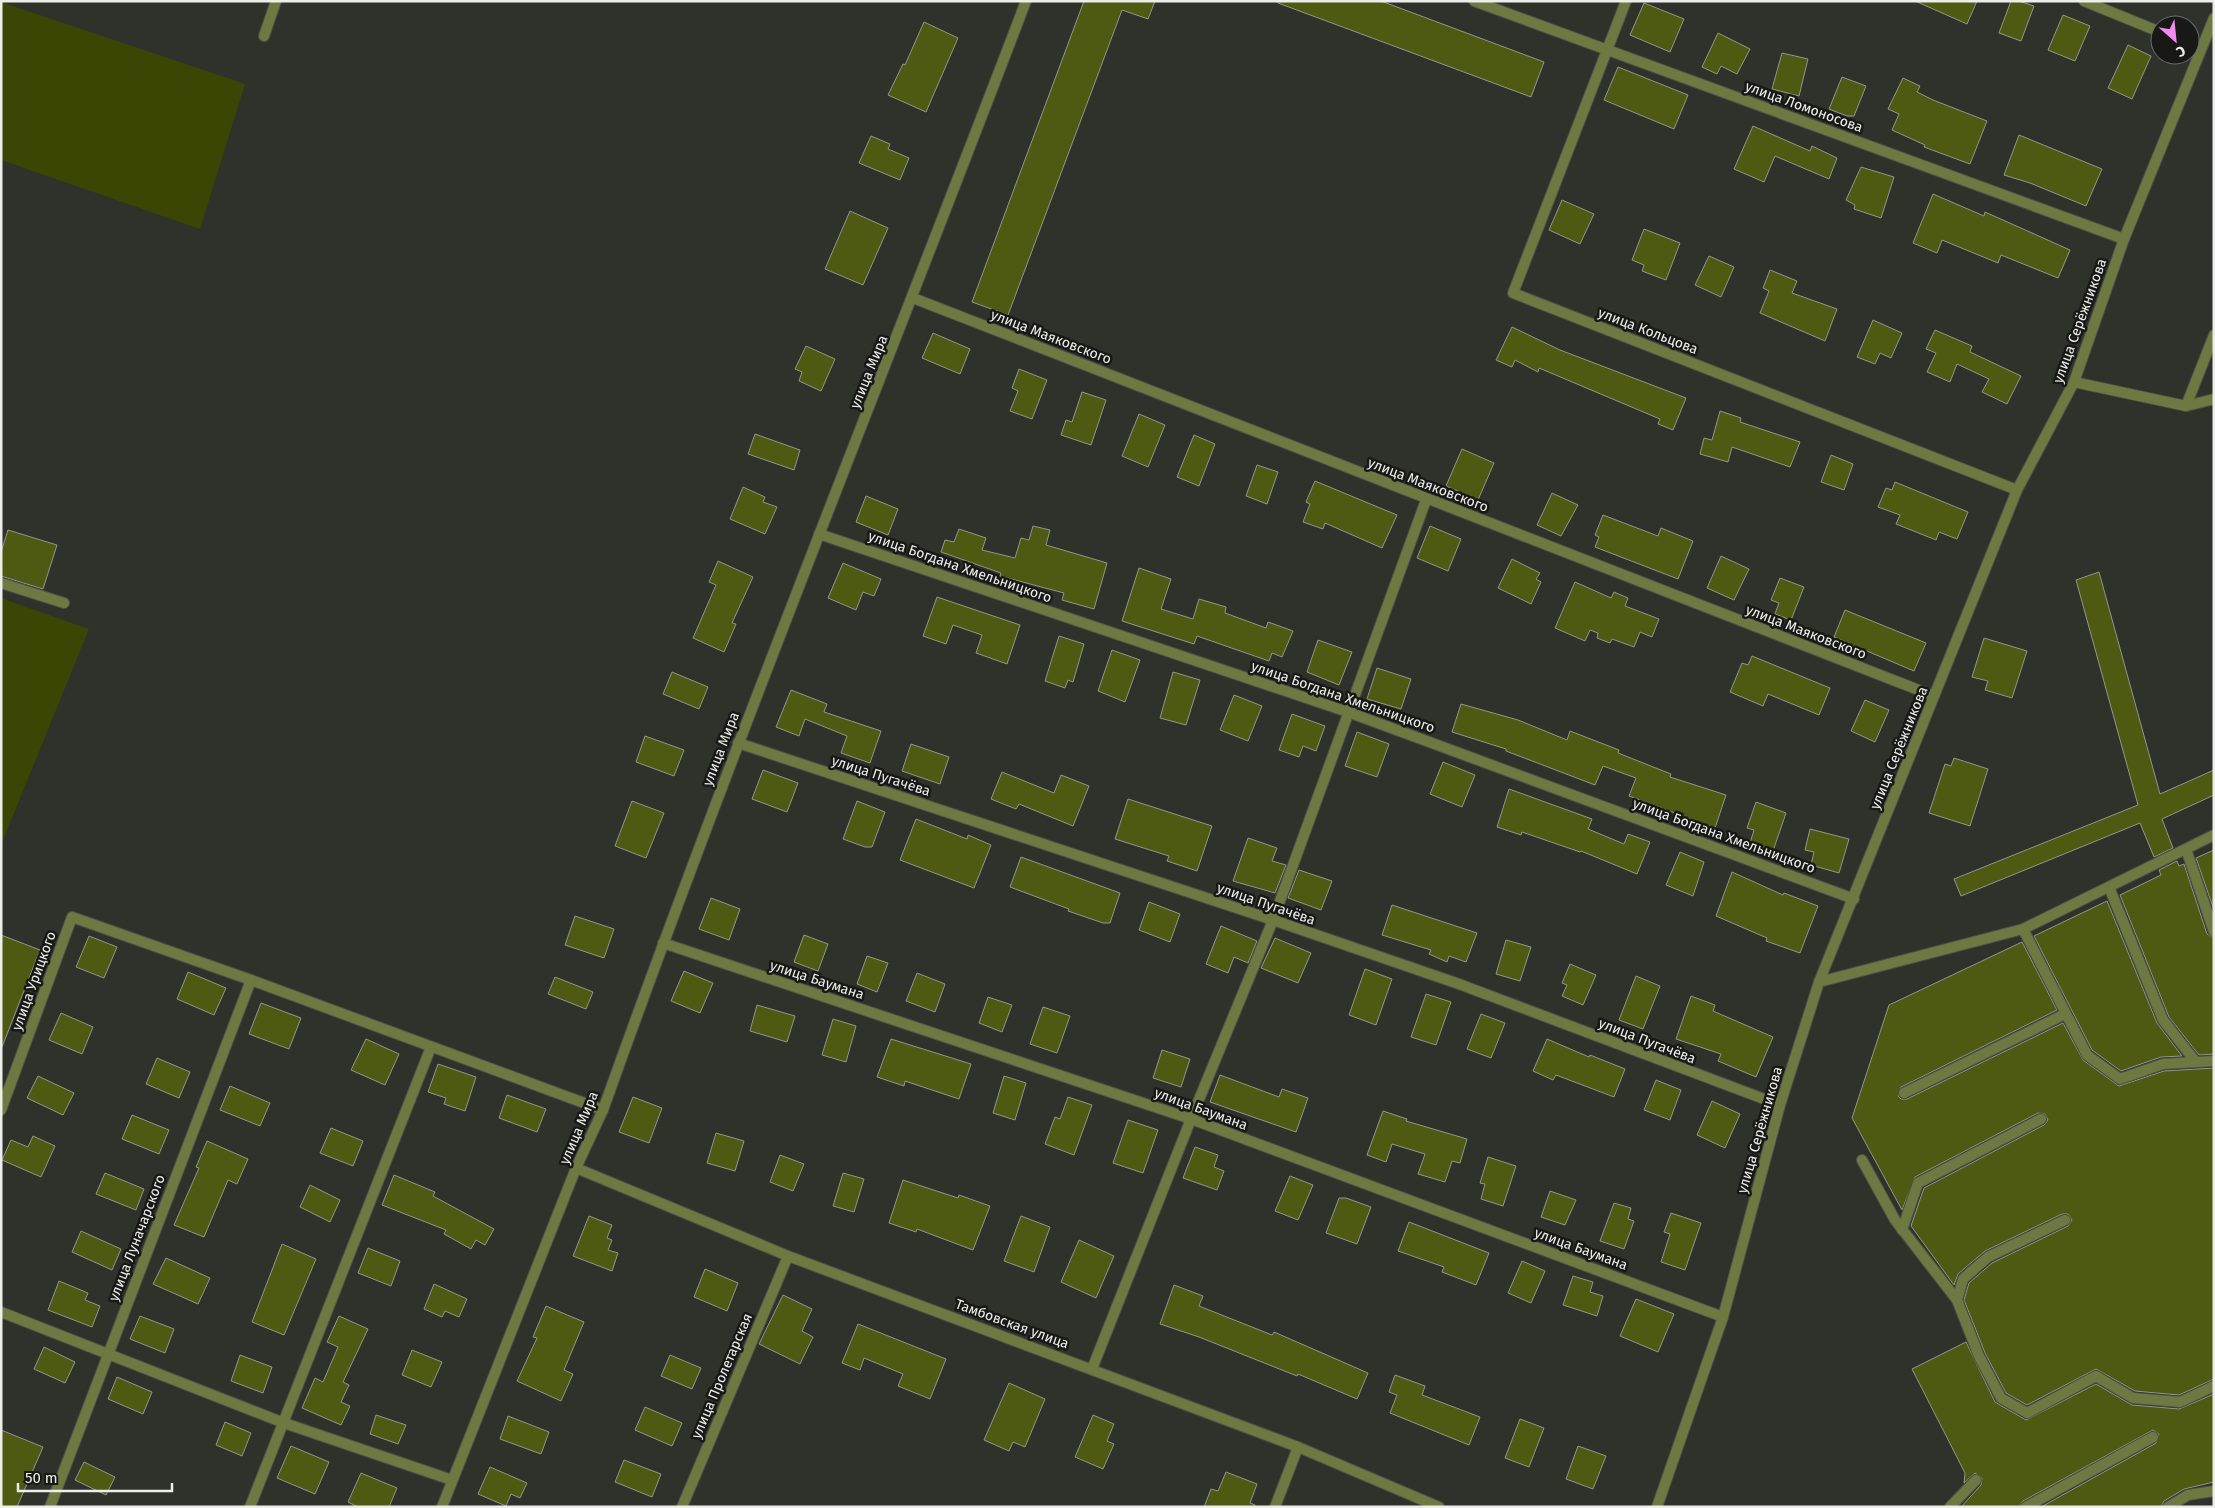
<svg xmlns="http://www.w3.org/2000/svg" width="2215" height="1508" viewBox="0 0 2215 1508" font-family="'Fira Sans',sans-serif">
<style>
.green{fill:#3b4504}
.building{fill:#4e5911;stroke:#94968e}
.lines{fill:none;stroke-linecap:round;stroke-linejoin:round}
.lane-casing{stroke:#4d4f4a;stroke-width:12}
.street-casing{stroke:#4d4f4a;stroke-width:12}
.lane{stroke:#6e7941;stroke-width:10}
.street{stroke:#6e7941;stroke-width:10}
.labels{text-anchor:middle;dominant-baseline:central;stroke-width:5;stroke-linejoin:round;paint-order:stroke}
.street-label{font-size:14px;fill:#edeeea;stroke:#181916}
</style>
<rect width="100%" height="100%" fill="#2f312b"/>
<!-- green -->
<g class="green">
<path d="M1,2L245,84L200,229L1,160Z"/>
<path d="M1,598L89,629L1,845Z"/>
</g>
<!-- building -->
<g class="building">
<path d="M1084,1H1155L1148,19L1122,10L1008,315L972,302Z"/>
<path d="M1278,1H1381L1544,62L1531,97L1278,3Z"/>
<path d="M1915,1H1977L1967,24Z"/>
<path d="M2011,1H2019L2034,6L2021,41L1999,33Z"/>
<path d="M1644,3L1684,19L1670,52L1630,35Z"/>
<path d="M2063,15L2090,26L2075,61L2048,50Z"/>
<path d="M924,22L958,38L926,112L888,95L903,64L905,65Z"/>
<path d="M1718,33L1750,49L1737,74L1721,66L1717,74L1702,67Z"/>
<path d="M2128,45L2151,56L2132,99L2108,88Z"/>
<path d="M1782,53L1808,59L1799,96L1772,89Z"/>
<path d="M1618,67L1688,95L1674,129L1604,100Z"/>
<path d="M1842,77L1866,86L1854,116H1847L1829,109Z"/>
<path d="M1903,78L1920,86L1917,92L1933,100L1987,121L1970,164L1924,147L1925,145L1892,130L1899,114L1888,109Z"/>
<path d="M1753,126L1810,151L1812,146L1837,158L1829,179L1775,156L1764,182L1734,169Z"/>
<path d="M2019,135L2102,169L2086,206L2030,183L2004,175Z"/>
<path d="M871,136L890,144L888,149L909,158L900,180L859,163Z"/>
<path d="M1861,167L1894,177L1881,218L1854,209L1855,205L1846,200Z"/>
<path d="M1933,194L1984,216L1985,212L2070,250L2058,278L2001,255L1998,263L1942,240L1937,253L1913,243Z"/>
<path d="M1562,200L1594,214L1580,244L1549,230Z"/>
<path d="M850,211L888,228L863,285L825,269Z"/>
<path d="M1644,229L1680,243L1666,280L1642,271L1644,265L1632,260Z"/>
<path d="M1709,256L1734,267L1721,297L1695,285Z"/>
<path d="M1770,270L1797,281L1792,293L1837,309L1825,341L1760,313L1769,291L1763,288Z"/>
<path d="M1873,320L1902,333L1891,358L1880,353L1875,364L1857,357Z"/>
<path d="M1512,327L1560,350L1686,398L1673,430L1658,424L1660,419L1539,368L1538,372L1515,360L1512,367L1496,360Z"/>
<path d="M1935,330L1972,346L1970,352L2021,376L2007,404L1982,392L1989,379L1957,364L1950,382L1927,372L1936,353L1926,349Z"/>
<path d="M933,333L970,349L960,374L922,358Z"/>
<path d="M806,346L835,359L821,391L799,381L802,372L795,369Z"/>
<path d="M1019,369L1047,380L1032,419L1010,411L1018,391L1012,388Z"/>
<path d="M1082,392L1106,400L1091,445L1061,435L1066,420L1072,422Z"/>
<path d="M1720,411L1741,418L1740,422L1800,442L1790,467L1732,447L1728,462L1700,454L1704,438L1712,440Z"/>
<path d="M1139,414L1165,425L1148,467L1122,456Z"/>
<path d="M755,434L800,450L794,470L748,454Z"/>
<path d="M1194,435L1215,444L1199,486L1177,477Z"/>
<path d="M1462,449L1494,463L1478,500L1446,486Z"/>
<path d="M1831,455L1853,464L1844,490L1821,482Z"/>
<path d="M1257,465L1278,472L1267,504L1246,496Z"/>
<path d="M1315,481L1397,515L1382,548L1325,523L1323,529L1303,522L1310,504L1306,502Z"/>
<path d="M1895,482L1968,512L1957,539L1939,532L1936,540L1896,524L1900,515L1878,507L1886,488L1892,490Z"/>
<path d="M743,487L765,497L763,502L777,507L765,534L730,519Z"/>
<path d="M1552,493L1578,505L1561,536L1537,525Z"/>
<path d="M866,496L898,509L888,535L856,522Z"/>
<path d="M1603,515L1658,536L1661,528L1693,541L1678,579L1595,547L1599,537L1595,535Z"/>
<path d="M1033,526L1050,530L1046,545L1107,563L1094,609L1062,600L1064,593L1000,576L1001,573L941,552L945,540L954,542L959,529L986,538L982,550L1015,558L1021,538L1029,540Z"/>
<path d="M1430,526L1461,539L1448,571L1417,558Z"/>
<path d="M8,530L57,545L43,589L1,576V552Z"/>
<path d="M1721,556L1749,569L1734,600L1707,588Z"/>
<path d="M1512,559L1540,573L1536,579L1541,582L1531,604L1498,588Z"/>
<path d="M718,561L753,577L732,623L736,624L724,652L693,638L716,585L709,582Z"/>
<path d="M843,563L881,579L874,596L863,592L856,610L828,598Z"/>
<path d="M1139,568L1171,579L1161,609L1193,619L1199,599L1226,607L1225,613L1266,628L1268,622L1293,631L1282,657L1272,653L1269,661L1197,636L1194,644L1122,621Z"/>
<path d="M2099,572L2160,794L2214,770V795L2162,819L2173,848L2154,857L2140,823L1961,896L1954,879L2138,805L2076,580Z"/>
<path d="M1780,578L1804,587L1791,620L1775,614L1779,603L1771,600Z"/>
<path d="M1575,582L1611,598L1614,592L1628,598L1625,606L1659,619L1652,637L1640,632L1634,647L1612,639L1610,643L1597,638L1598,633L1590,630L1585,641L1555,628Z"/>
<path d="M937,597L1020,625L1007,664L976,653L982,635L953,625L946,644L923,636Z"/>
<path d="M1845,610L1926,643L1914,671L1834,637Z"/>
<path d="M1059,636L1084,644L1073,682L1068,680L1065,688L1045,681Z"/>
<path d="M1984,638L2027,651L2012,698L1985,690L1988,681L1972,677Z"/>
<path d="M1318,640L1352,652L1339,685L1307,672Z"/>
<path d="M1112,650L1140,660L1125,702L1098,691Z"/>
<path d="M1752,656L1830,688L1819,715L1768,694L1763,706L1730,692L1742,663L1748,665Z"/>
<path d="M1377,668L1411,679L1401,709L1367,699Z"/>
<path d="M672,672L708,687L699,709L663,694Z"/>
<path d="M1173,672L1200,680L1186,725L1160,718Z"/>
<path d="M791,690L827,704L824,712L881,731L870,763L841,753L847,736L805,719L799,736L776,727Z"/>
<path d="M1234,695L1262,706L1248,741L1220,730Z"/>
<path d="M1865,700L1889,710L1875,742L1851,731Z"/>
<path d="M1461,704L1518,720L1567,740L1570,731L1619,750L1618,753L1671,774L1670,777L1726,795L1715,828L1629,796L1636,778L1603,766L1595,785L1506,751V749L1452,732Z"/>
<path d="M1292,714L1325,726L1316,751L1303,746L1299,757L1279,750Z"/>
<path d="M1357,732L1389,744L1377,777L1345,766Z"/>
<path d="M645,736L684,750L674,776L636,762Z"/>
<path d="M911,744L949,757L940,784L902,771Z"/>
<path d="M1954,758L1988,769L1970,826L1929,813L1945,764L1951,766Z"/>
<path d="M1443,762L1475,775L1462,807L1430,794Z"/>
<path d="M763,770L798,783L787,812L752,799Z"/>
<path d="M1002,772L1054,793L1061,775L1089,786L1073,826L1019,804L1016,809L991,799Z"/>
<path d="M1509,789L1592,819L1588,829L1624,844L1628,834L1650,842L1637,874L1581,851L1580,852L1522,832L1521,835L1497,827Z"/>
<path d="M1128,799L1212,826L1197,871L1167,861L1169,856L1115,839Z"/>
<path d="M632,801L664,813L646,858L615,846Z"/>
<path d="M857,801L885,812L872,847H865L843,839Z"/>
<path d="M1756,802L1786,813L1773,851L1750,843L1754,830L1747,828Z"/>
<path d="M916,819L967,839L968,835L991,845L974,888L900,860Z"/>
<path d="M1810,829L1849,839L1839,873L1811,865L1814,852L1805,850Z"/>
<path d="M1248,838L1277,848L1272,861L1286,865L1275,893L1233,881Z"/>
<path d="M2214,850V910L2196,858Z"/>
<path d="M1680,852L1704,862L1693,896L1666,885Z"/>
<path d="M1021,857L1120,893L1110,923H1103L1068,911L1069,909L1010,887Z"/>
<path d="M2177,861L2179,866L2184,864L2207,934L2214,939V1054L2199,1055L2169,1017L2120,895L2161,875L2159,870Z"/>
<path d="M1299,870L1332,881L1321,910L1288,898Z"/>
<path d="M1732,872L1783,895L1784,893L1818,906L1800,953L1766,941L1767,938L1716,916Z"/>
<path d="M711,898L740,909L729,940L699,929Z"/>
<path d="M2107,901L2157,1023L2182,1056L2161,1057L2121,1071L2092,1050L2034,936Z"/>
<path d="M1149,902L1180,914L1170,942L1139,930Z"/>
<path d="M1392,905L1477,933L1466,962L1449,956L1447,962L1429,954L1431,950L1382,935Z"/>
<path d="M575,916L614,929L604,958L565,945Z"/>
<path d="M1221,926L1257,941L1248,963L1234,957L1228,973L1206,964Z"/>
<path d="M1,935L40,950L2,1047L1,1046Z"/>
<path d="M804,935L828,944L818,971L794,962Z"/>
<path d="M89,936L117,947L104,978L76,967Z"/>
<path d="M1275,938L1311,953L1298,983L1261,968Z"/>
<path d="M1506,940L1531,947L1520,981L1496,974Z"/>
<path d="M2022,942L2057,1010L1901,1087L1898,1096L1901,1099H1907L2063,1023L2083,1060L2119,1086L2164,1071L2214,1068V1379L2179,1395L2135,1391L2096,1369L2027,1405L2006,1393L1985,1353L1964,1300L1969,1283L1992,1263L2068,1226L2072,1220L2068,1214H2062L1985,1251L1958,1274L1954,1285L1911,1226L1924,1188L2044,1125L2048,1120L2045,1114L2038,1113L1915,1177L1902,1210L1852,1118L1889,1005Z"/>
<path d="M867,956L888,963L877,992L857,984Z"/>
<path d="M1570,964L1596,975L1583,1005L1562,996L1567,985L1562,983Z"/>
<path d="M1365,969L1392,979L1376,1025L1349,1015Z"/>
<path d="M684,971L713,983L700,1013L671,1001Z"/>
<path d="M188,972L226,988L214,1015L177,999Z"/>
<path d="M917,973L945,984L935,1012L906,1001Z"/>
<path d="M1636,976L1660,986L1643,1029L1619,1020Z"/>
<path d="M555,977L593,992L586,1009L548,994Z"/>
<path d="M1426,994L1451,1002L1436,1045L1411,1037Z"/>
<path d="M1691,996L1715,1005L1713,1011L1773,1037L1756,1077L1718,1061L1721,1054L1676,1039Z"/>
<path d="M988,997L1012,1005L1002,1032L979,1023Z"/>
<path d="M261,1003L301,1018L289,1049L249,1034Z"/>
<path d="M757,1005L795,1016L787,1042L750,1031Z"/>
<path d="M1043,1007L1070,1016L1057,1053L1030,1044Z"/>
<path d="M61,1013L93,1027L82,1054L49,1040Z"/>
<path d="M1481,1014L1505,1023L1491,1058L1467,1049Z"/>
<path d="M833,1019L856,1026L846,1062L822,1055Z"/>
<path d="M366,1039L399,1054L385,1085L351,1070Z"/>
<path d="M891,1039L971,1064L959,1099L905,1081L904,1086L877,1077Z"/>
<path d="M1547,1039L1589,1057L1590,1055L1625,1069L1614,1097L1556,1075L1553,1080L1533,1071Z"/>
<path d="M1162,1050L1190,1059L1181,1087L1153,1078Z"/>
<path d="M157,1058L190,1072L179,1098L146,1084Z"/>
<path d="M438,1064L476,1077L465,1111L444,1104L446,1098L428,1092Z"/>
<path d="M1220,1075L1279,1097L1282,1089L1308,1098L1296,1132L1210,1102Z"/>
<path d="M38,1076L74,1093L63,1115L27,1098Z"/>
<path d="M1004,1076L1026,1083L1015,1120L993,1113Z"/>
<path d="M1656,1080L1681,1090L1670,1120L1644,1110Z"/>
<path d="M230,1086L270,1103L260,1126L220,1110Z"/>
<path d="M507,1095L546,1109L537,1132L499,1118Z"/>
<path d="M633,1097L662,1108L649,1143L619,1132Z"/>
<path d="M1068,1097L1092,1105L1074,1155L1045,1144L1055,1117L1060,1119Z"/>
<path d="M1712,1101L1740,1114L1725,1148L1697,1135Z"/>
<path d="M1383,1111L1407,1119L1406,1121L1467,1139L1460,1163L1452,1161L1445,1182L1418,1174L1425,1154L1392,1144L1386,1162L1367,1155Z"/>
<path d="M132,1115L169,1130L159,1154L122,1139Z"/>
<path d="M1128,1120L1158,1130L1143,1173L1113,1163Z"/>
<path d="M331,1128L363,1141L353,1166L320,1153Z"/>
<path d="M716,1133L744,1141L735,1171L707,1163Z"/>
<path d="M33,1136L55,1146L41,1177L2,1160L11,1140L28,1147Z"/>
<path d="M207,1141L248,1159L237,1184L228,1180L204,1237L174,1225L199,1168L196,1167Z"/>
<path d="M1195,1147L1218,1155L1214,1167L1224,1171L1217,1190L1183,1178Z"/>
<path d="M780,1155L804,1164L793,1191L770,1182Z"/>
<path d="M1488,1157L1516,1166L1503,1206L1481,1199L1485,1184L1480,1183Z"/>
<path d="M105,1173L144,1189L136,1210L96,1194Z"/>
<path d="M843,1173L864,1179L854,1212L833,1206Z"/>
<path d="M394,1175L435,1192L433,1196L494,1229L485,1245L476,1240L471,1249L444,1234L446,1230L382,1205Z"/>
<path d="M1290,1176L1313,1185L1298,1220L1275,1211Z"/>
<path d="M903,1180L958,1198L959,1195L990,1206L973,1250L917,1229L916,1232L889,1223Z"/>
<path d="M310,1185L340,1200L330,1222L300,1207Z"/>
<path d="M1550,1191L1576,1200L1565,1225L1541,1217Z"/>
<path d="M1339,1198H1346L1371,1207L1357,1244L1326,1233Z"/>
<path d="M1614,1203L1631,1208L1628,1219L1634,1221L1624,1249L1600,1241Z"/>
<path d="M1671,1213L1701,1223L1685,1270L1661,1262L1670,1234L1664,1232Z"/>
<path d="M589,1216L612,1225L607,1238L612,1240L608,1250L618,1253L612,1271L573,1256Z"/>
<path d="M1021,1216L1050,1227L1034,1272L1004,1261Z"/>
<path d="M1409,1222L1489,1253L1476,1285L1442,1272L1444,1267L1398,1251Z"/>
<path d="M81,1231L121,1249L112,1270L72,1252Z"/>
<path d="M1079,1240L1114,1256L1096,1298L1061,1282Z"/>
<path d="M282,1244L316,1259L284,1335L252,1322Z"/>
<path d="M368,1248L400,1261L391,1286L358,1273Z"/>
<path d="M166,1258L210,1278L198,1304L153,1284Z"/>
<path d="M1522,1261L1545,1271L1531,1303L1508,1293Z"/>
<path d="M705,1269L738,1283L727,1311L694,1297Z"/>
<path d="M1573,1276L1593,1282L1590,1292L1603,1296L1597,1316L1563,1305Z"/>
<path d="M59,1281L88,1293L85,1300L100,1306L92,1327L48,1310Z"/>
<path d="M434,1284L467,1299L459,1317L445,1311L442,1317L424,1309Z"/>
<path d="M1174,1285L1203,1296L1199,1306L1272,1335L1274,1332L1368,1373L1357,1399L1298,1374L1297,1376L1199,1337L1160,1324Z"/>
<path d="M783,1295L812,1309L802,1331L813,1337L800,1364L759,1344Z"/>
<path d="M1636,1299L1674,1314L1658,1352L1620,1336Z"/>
<path d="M546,1306L584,1322L564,1370L573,1374L561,1401L517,1381L537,1338L533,1337Z"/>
<path d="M140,1316L174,1329L165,1353L130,1339Z"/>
<path d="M339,1316L368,1329L343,1382L349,1385L341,1402L350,1406L341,1425L302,1408L315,1378L323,1382L338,1347L327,1342Z"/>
<path d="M858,1324L946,1359L930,1399L898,1386L903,1374L864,1358L860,1370L842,1363Z"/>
<path d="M1966,1342L1995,1402L2026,1420L2096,1384L2132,1405L2179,1409L2214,1394V1482L2184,1489L2164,1501L2161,1507H2041L2156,1443L2159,1434L2153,1430L2023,1501L2019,1507H1961L1981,1485L1982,1478L1975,1473L1964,1483L1965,1473L1912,1369Z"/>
<path d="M44,1347L75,1362L65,1383L34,1369Z"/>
<path d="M412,1350L442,1362L431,1387L402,1375Z"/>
<path d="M240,1355L272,1367L263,1393L231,1381Z"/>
<path d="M670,1355L701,1368L692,1389L661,1376Z"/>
<path d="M1395,1375L1425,1386L1422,1395L1480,1417L1469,1445L1390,1413L1397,1395L1389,1392Z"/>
<path d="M117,1377L152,1392L143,1414L108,1399Z"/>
<path d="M1009,1383L1045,1399L1025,1447L1013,1442L1009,1451L984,1440Z"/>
<path d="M645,1407L682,1423L672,1446L635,1430Z"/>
<path d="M376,1415L406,1425L398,1444L370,1434Z"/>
<path d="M1093,1415L1114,1424L1107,1441L1114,1444L1103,1469L1075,1457Z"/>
<path d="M508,1416L549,1432L541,1454L500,1439Z"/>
<path d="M1520,1419L1544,1428L1529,1467L1505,1458Z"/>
<path d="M225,1422L251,1433L242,1456L216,1445Z"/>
<path d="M1,1430L43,1447L17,1507H1Z"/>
<path d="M291,1446L329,1462L315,1494L277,1478Z"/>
<path d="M1578,1446L1606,1456L1593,1489L1566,1479Z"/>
<path d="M624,1460L661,1474L652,1497L615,1482Z"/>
<path d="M84,1462L115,1477L106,1495L75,1480Z"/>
<path d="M490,1467L527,1483L520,1498L511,1494L506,1506L478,1494Z"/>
<path d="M1226,1472L1257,1484L1250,1503L1255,1505L1254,1507H1204L1211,1489L1218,1491Z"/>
<path d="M361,1473L397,1488L389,1507H358L348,1502Z"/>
</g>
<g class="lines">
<!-- lane casing -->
<g class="lane-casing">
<g id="lane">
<path d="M2074,382L2186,406L2214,399"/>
<path d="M2186,406L2214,335"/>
<path d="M1,583L64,603"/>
<path d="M2186,849L2214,932"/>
<path d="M2109,887L2163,1020L2195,1061"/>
<path d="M2023,929L2087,1055L2120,1079L2163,1064L2214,1061"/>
<path d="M1819,982L2023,929L2214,835"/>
<path d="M1904,1093L2065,1014"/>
<path d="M1862,1160L1895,1220L1957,1300L1979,1356L2001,1398L2027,1413L2096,1376L2133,1398L2180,1402L2214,1386"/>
<path d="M1902,1230L1918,1183L2041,1119"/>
<path d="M1957,1300L1963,1279L1988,1257L2065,1220"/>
<path d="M1950,1507L1976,1480"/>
<path d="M2026,1507L2153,1437"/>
<path d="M2168,1507L2188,1495L2214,1491"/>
</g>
</g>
<!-- street casing -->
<g class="street-casing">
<g id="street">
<path d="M1474,1L2124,239"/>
<path d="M1626,1L1513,293L2017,490"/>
<path d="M2084,1L2160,32"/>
<path d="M264,36L276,1"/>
<path d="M2190,44L2201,48"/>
<path d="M913,298L1934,696"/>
<path d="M819,534L1348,712L1854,899"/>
<path d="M738,743L1273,920L1459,984L1780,1105"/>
<path d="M663,943L1191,1119L1723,1317"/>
<path d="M1,1110L72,917L251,980L603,1110"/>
<path d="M576,1168L788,1256L1298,1447L1439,1507"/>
<path d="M1,1312L284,1423L452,1480"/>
<path d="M1092,1369L1191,1119L1273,920L1426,500"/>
<path d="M50,1507L251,980"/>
<path d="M250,1507L431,1047"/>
<path d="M442,1507L576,1168L603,1110C736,737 885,371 1026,1"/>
<path d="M682,1507L788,1256"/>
<path d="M1275,1507L1298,1447"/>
<path d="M1657,1507L1723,1317L1780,1105L1819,982L2017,490L2074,382L2124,239L2214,18"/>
</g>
</g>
<!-- lane -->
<use href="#lane" class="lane"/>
<!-- street -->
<use href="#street" class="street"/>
</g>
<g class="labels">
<!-- street labels -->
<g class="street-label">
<text transform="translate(1804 107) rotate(20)">улица Ломоносова</text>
<text transform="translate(2080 321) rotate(-70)">улица Серёжникова</text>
<text transform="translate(1648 331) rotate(21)">улица Кольцова</text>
<text transform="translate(1051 337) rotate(21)">улица Маяковского</text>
<text transform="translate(869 372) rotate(-68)">улица Мира</text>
<text transform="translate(1428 485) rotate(21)">улица Маяковского</text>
<text transform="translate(960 567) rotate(19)">улица Богдана Хмельницкого</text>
<text transform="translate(1806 632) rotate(21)">улица Маяковского</text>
<text transform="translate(1343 697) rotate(19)">улица Богдана Хмельницкого</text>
<text transform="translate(1899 748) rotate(-68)">улица Серёжникова</text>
<text transform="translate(721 749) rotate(-69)">улица Мира</text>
<text transform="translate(881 776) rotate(18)">улица Пугачёва</text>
<text transform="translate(1724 836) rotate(20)">улица Богдана Хмельницкого</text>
<text transform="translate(1266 904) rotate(19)">улица Пугачёва</text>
<text transform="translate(817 980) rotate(18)">улица Баумана</text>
<text transform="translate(34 981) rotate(-70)">улица Урицкого</text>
<text transform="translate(1647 1041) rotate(21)">улица Пугачёва</text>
<text transform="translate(1201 1109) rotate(20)">улица Баумана</text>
<text transform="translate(579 1128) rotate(-67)">улица Мира</text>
<text transform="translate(1760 1130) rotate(-74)">улица Серёжникова</text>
<text transform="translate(137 1238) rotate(-69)">улица Луначарского</text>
<text transform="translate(1581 1249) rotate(20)">улица Баумана</text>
<text transform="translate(1012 1324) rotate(20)">Тамбовская улица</text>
<text transform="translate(722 1376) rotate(-67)">улица Пролетарская</text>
</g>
</g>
<!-- border -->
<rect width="2215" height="1508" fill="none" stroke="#edeeea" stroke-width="5"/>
<!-- north arrow -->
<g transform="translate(2175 40) rotate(153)"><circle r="24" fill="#181916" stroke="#6d6e6b"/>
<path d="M0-4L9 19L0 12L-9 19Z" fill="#f489f1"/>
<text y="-8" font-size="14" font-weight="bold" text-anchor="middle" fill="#edeeea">С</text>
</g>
<!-- scale -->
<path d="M18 1483v8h154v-8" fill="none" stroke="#edeeea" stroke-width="2.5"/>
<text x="25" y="1483" font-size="15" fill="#edeeea" stroke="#181916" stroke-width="4" paint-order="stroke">50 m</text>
</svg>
